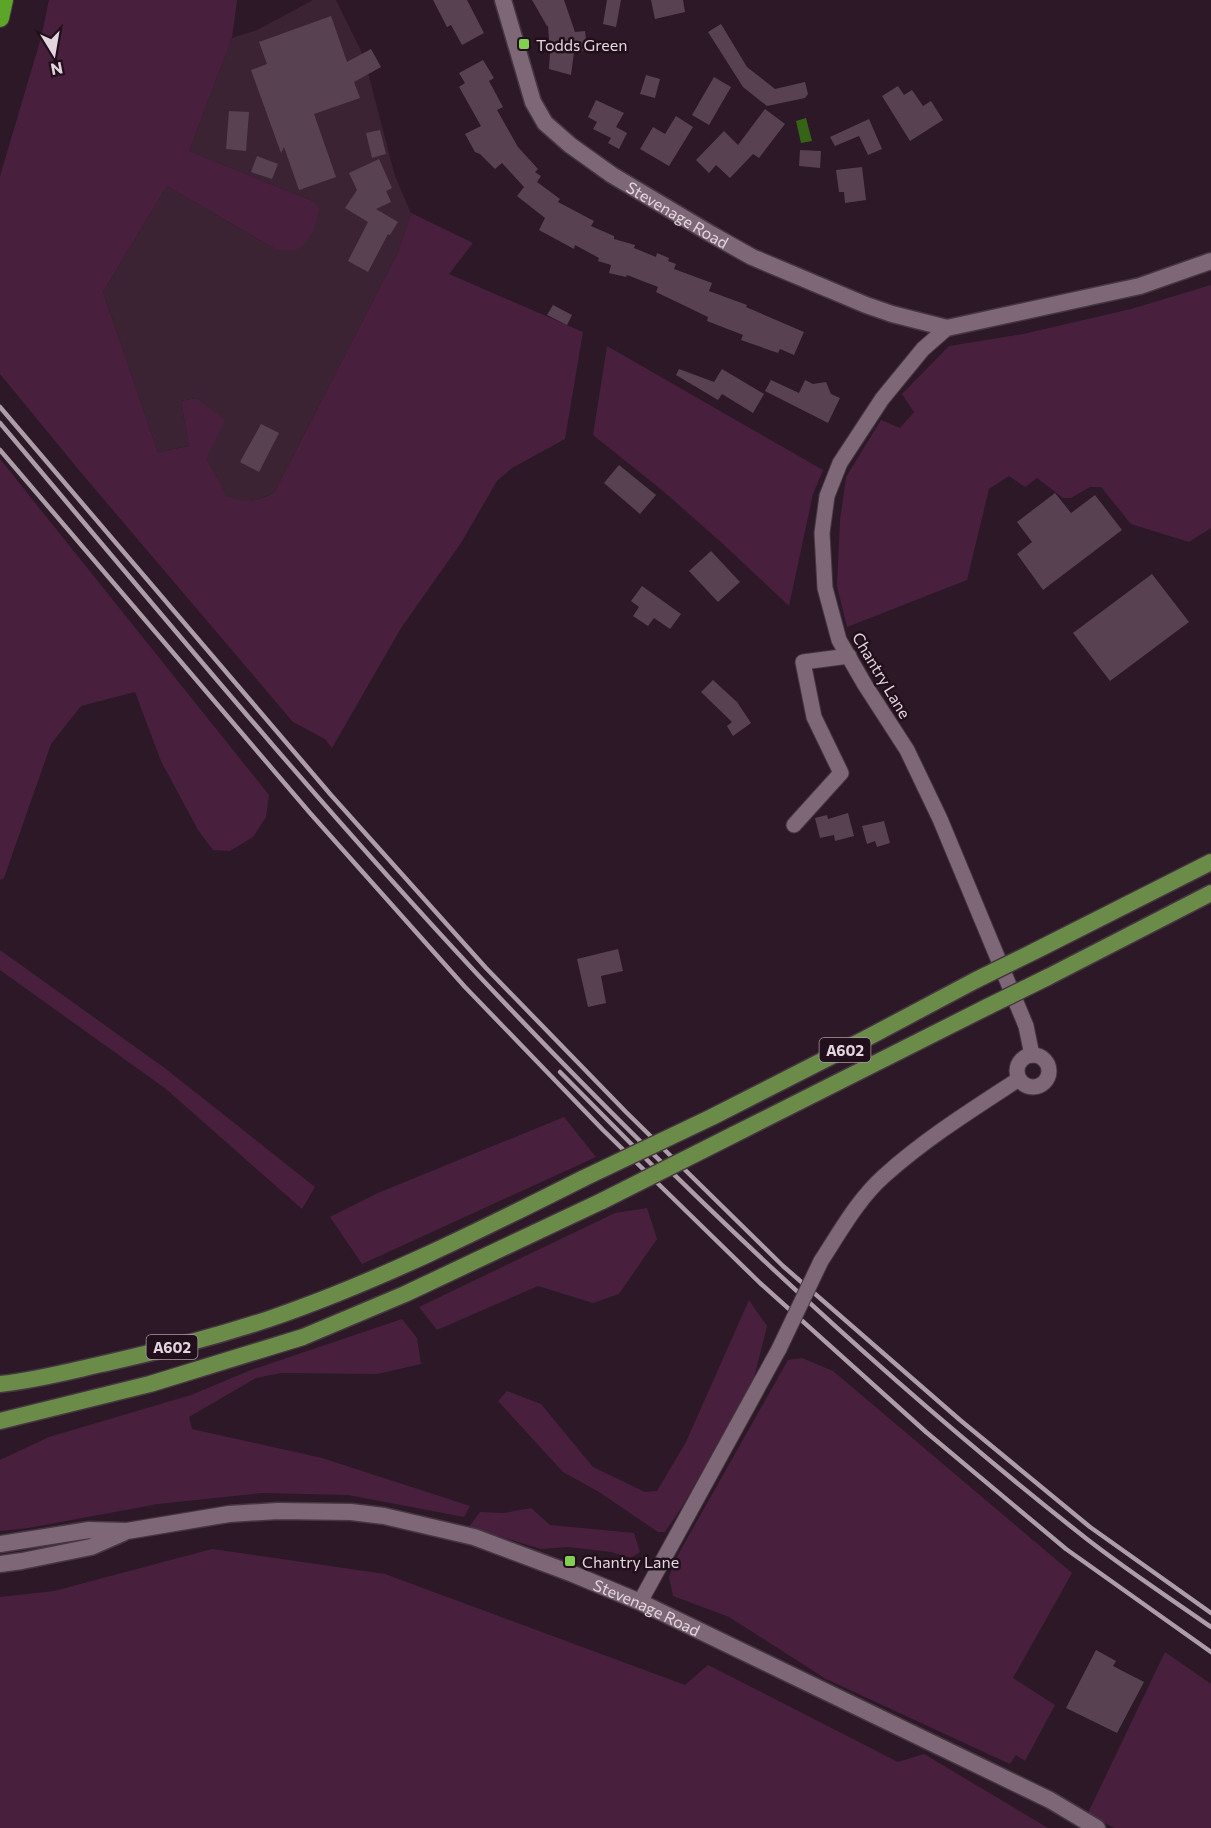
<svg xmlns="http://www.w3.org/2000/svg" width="1211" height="1828" viewBox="0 0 1211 1828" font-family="Commissioner,sans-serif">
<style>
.built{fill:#3b2333}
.green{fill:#48203d}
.water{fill:#366416}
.building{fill:#584251}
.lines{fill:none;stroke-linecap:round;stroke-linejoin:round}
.minor-casing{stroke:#453641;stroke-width:17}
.tertiary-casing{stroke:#453641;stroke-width:19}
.primary-casing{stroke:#453641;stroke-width:19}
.motorway-casing{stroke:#453641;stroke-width:20}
.minor{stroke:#7e6777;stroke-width:15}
.tertiary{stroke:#7e6777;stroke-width:16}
.primary{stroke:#6a8c48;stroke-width:16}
.motorway{stroke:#5da529;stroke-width:18}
.rail{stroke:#ad9da8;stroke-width:4.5}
.minor-bridge-casing{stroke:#453641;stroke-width:17;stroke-linecap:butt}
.primary-bridge-casing{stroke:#453641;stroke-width:19;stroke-linecap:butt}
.minor-bridge{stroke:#7e6777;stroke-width:15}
.primary-bridge{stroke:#6a8c48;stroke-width:16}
.poi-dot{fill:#81d050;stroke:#220f1c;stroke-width:2}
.labels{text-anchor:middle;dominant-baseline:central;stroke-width:5;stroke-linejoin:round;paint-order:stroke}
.shield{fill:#220f1c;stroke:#a99aa4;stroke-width:1.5}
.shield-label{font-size:15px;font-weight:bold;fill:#e3d5de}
.poi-label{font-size:16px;fill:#e3d5de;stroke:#220f1c;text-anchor:start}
.street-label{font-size:16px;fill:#e3d5de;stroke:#220f1c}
</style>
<rect width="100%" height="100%" fill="#2c1826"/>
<!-- built -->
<path class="built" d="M313,0H336L364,57L395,176L411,213L398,252L274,493L256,500L243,502L226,496L224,490L206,458L196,398L181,401L189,446L158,452L103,292L167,186L275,249L315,202L189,151L232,38L257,30Z"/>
<!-- green -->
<g class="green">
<path d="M49,0H237L232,38L189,151L315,202L319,209C317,222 310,246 295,250C289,251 281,250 275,249L167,186L103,292L158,452L189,446L181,401L196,398L225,420L206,458L224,490L226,496C247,503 254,502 274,493L398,252L411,213L473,243L449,274L583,332L565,439L512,468L497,481L461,543L401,628L332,748L325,739L293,722L83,475L0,374V176L41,38Z"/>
<path d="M1211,285V528L1189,542L1131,524L1101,487H1090L1071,498H1063L1037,478L1025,487L1009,476L989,489L967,580L847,627L837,586L840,520L846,477L881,420L900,428L914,412L902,394L949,346L1023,334L1131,309Z"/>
<path d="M607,346L823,470L813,494L789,606L722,543L663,491L593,435Z"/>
<path d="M0,459L269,795L266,817L253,837L230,851L213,850L198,830L161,761L135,692L81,706L51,744L4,878L0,880Z"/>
<path d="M0,950L166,1069L315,1187L302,1209L166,1089L0,970Z"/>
<path d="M564,1117L596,1157L362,1264L330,1217L378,1193Z"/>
<path d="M647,1208L657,1239L619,1294L593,1303L538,1286L437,1330L419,1307L615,1213Z"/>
<path d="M749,1300L767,1326L753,1382L682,1507L665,1532H658L599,1492L563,1472L498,1401L507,1391L541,1404L593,1467L645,1492L657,1491L686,1442Z"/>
<path d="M402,1319L417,1338L421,1364L377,1374L281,1373L256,1378L189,1417L192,1429L322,1458L470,1506L464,1517L348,1495L262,1493L158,1504L28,1528L0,1531V1460L49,1437L191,1395L251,1370Z"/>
<path d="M802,1358L833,1371L1072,1573L1013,1678L1055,1705L1025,1761L1016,1755L1010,1764L826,1679L729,1617L673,1596L669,1577L675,1560L788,1360Z"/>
<path d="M531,1508L550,1525L634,1533L640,1552L631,1558L611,1552L568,1547L541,1549L469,1527L480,1512L504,1513Z"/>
<path d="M212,1549L385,1574L685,1685L708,1665L898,1762L924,1754L1048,1828H0V1597L54,1591Z"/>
<path d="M1165,1652L1211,1684V1828H1114L1088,1813Z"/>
</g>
<!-- water -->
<path class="water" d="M806,118L812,141L801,143L796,121Z"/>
<!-- building -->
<g class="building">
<path d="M433,0H467L484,33L462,45L451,25L447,27Z"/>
<path d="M532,0H564L575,32L585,31L587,50L574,52L571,75L549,69L550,53L548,26H547Z"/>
<path d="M607,0H621L616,27L603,24Z"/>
<path d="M651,0H683L685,12L655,19Z"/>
<path d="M331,16L347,62L371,49L381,67L354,82L360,98L314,114L336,177L299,190L284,147L281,153L251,70L267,64L259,42Z"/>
<path d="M721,24L747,67L775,89L805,82L808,94L805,98L767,106L743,87L708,32Z"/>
<path d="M483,60L494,78L489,81L503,107L497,110L518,147L538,169L535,172L541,176L537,182L560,199L558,202L594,221L591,226L614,236V239L635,245L634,248L656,257L657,253L669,258L668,261L676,264L674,269L712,283L709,291L747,305L746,307L804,332L794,355L780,349L778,353L741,340L743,335L707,321L708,317L656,292L658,287L627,275L626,277L609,273L611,265L598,261L599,258L575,245L574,249L539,230L545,218L517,196L524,187L502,163L495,169L480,154L475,152L465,134L481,126L459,87L465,83L459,73Z"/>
<path d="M646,75L660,79L655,98L640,94Z"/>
<path d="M714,77L731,87L709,125L692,115Z"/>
<path d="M898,86L904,95L912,90L923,106L931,101L943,120L910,141L882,96Z"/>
<path d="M596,100L624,113L616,127L627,133L619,149L608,143L611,138L593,129L597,122L588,117Z"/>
<path d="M765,109L785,124L759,158L753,154L730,178L716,165L709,173L696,160L724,131L738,145Z"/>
<path d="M229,111L249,112L246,151L226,149Z"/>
<path d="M676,116L693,127L669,166L640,149L653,127L665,134Z"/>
<path d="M869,119L882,149L868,155L859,136L835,146L830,137Z"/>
<path d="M380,130L386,154L372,158L366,133Z"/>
<path d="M800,150L821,151L820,168L799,166Z"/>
<path d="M257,156L278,164L272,179L251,172Z"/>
<path d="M379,159L392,188L386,191L391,202L376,209L398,222L390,235L388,234L368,272L348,261L368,222L345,208L357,190L349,173Z"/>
<path d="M862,167L866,200L845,203L844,192H839L836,170Z"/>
<path d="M553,305L572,315L567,325L547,315Z"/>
<path d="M679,369L714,382L722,369L764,394L753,413L722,394L718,400L676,375Z"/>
<path d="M771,380L799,393L805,380L813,384L826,382L831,394L840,398L828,423L765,391Z"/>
<path d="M261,424L279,433L259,472L240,462Z"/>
<path d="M619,465L656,495L640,514L604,483Z"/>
<path d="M1055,493L1071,513L1095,495L1122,530L1043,590L1017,554L1032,542L1017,522Z"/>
<path d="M711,551L740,582L718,602L689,571Z"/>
<path d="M1152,574L1189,622L1110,681L1073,633Z"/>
<path d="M642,586L681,614L670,629L654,618L648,626L633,616L639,607L631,601Z"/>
<path d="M713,680L737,702L751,723L733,736L727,726L732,722L701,692Z"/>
<path d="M848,813L854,836L835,841L834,835L820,838L815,818L827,815L828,819Z"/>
<path d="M884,821L890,843L877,847L875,841L867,844L862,826Z"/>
<path d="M618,949L623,971L601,976L606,1003L588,1007L577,959Z"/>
<path d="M1096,1650L1116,1661L1113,1666L1144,1682L1117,1733L1066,1708Z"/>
</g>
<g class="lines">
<!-- minor casing -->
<g class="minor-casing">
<g id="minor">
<path d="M947,328L923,349L882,399L840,463L827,496L822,533L825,588L839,640L865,685L907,750L940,819L1026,1026L1032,1055"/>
<path d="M794,825L841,773L814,717L803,662L849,656"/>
<circle cx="1033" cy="1071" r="16"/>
<path d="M821,1261C840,1232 858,1199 884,1176C925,1139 973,1109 1019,1079"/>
<path d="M640,1602L779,1349"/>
</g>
</g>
<!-- tertiary casing -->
<g class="tertiary-casing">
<g id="tertiary">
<path id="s1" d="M503,0L533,102L545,123L570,145L612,175L711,234L752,257L866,305L892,314L947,328L1140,286L1211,261"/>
<path id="s2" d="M0,1544L89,1530L127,1531L229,1514L278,1511L351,1512L384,1516L474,1537L573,1574L640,1602L1050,1800L1097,1828"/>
<path d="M0,1564L22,1561L91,1547L123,1533"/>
</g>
</g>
<!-- primary casing -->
<g class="primary-casing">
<g id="primary">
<path d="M1035,951L1211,862"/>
<path d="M1048,977L1211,893"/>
<path d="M712,1117L865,1039L976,980"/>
<path d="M733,1135L989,1006"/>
<path d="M0,1384C38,1380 74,1370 111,1362C164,1350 217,1336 269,1319C377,1282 481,1230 584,1178"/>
<path d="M0,1421L150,1384L303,1337L405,1294L602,1201"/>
</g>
</g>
<!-- motorway casing -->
<g class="motorway-casing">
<path id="motorway" d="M0,18L4,0"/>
</g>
<!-- minor -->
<use href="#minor" class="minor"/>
<!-- tertiary -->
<use href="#tertiary" class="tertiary"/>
<!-- primary -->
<use href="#primary" class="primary"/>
<!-- motorway -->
<use href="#motorway" class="motorway"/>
<!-- rail -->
<g class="rail">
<path d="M0,407L331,795L486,968L626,1112L783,1266L960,1420L1090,1527L1211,1613"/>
<path d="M0,423C157,609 313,798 479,976C666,1174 864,1363 1078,1532C1120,1566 1167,1596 1211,1627"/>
<path d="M0,450L310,813L465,987L603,1130L760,1283L926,1432L1066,1549L1211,1652"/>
<path d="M560,1072L661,1174"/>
</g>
<!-- minor-bridge casing -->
<g class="minor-bridge-casing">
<path id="minor-bridge" d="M779,1349L821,1261"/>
</g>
<!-- primary-bridge casing -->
<g class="primary-bridge-casing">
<g id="primary-bridge">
<path d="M976,980L1035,951"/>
<path d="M989,1006L1048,977"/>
<path d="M584,1178L712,1117"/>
<path d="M602,1201L733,1135"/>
</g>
</g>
<!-- minor-bridge -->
<use href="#minor-bridge" class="minor-bridge"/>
<!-- primary-bridge -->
<use href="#primary-bridge" class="primary-bridge"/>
</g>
<!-- markers -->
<g class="poi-dot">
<rect x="518" y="38" width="12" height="12" rx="3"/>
<rect x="564" y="1555" width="12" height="12" rx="3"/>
</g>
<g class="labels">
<!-- shield labels -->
<g class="shield">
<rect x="819.5" y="1038" width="51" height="24" rx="4.5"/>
<rect x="146.5" y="1335" width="51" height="24" rx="4.5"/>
</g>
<g class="shield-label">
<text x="845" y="1050">A602</text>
<text x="172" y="1347">A602</text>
</g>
<!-- poi labels -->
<g class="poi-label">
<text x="536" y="44">Todds Green</text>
<text x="582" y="1561">Chantry Lane</text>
</g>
<!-- street labels -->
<g class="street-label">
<text stroke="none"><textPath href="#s1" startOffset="292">Stevenage Road</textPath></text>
<text transform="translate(882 675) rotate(59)">Chantry Lane</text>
<text stroke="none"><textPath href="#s2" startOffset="666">Stevenage Road</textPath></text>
</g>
</g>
<!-- north arrow -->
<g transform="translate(54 54) rotate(169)" stroke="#220f1c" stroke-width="4.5" paint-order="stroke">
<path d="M0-4.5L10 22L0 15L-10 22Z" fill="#e3d5de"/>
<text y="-9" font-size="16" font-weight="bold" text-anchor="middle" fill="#e3d5de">N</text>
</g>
</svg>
